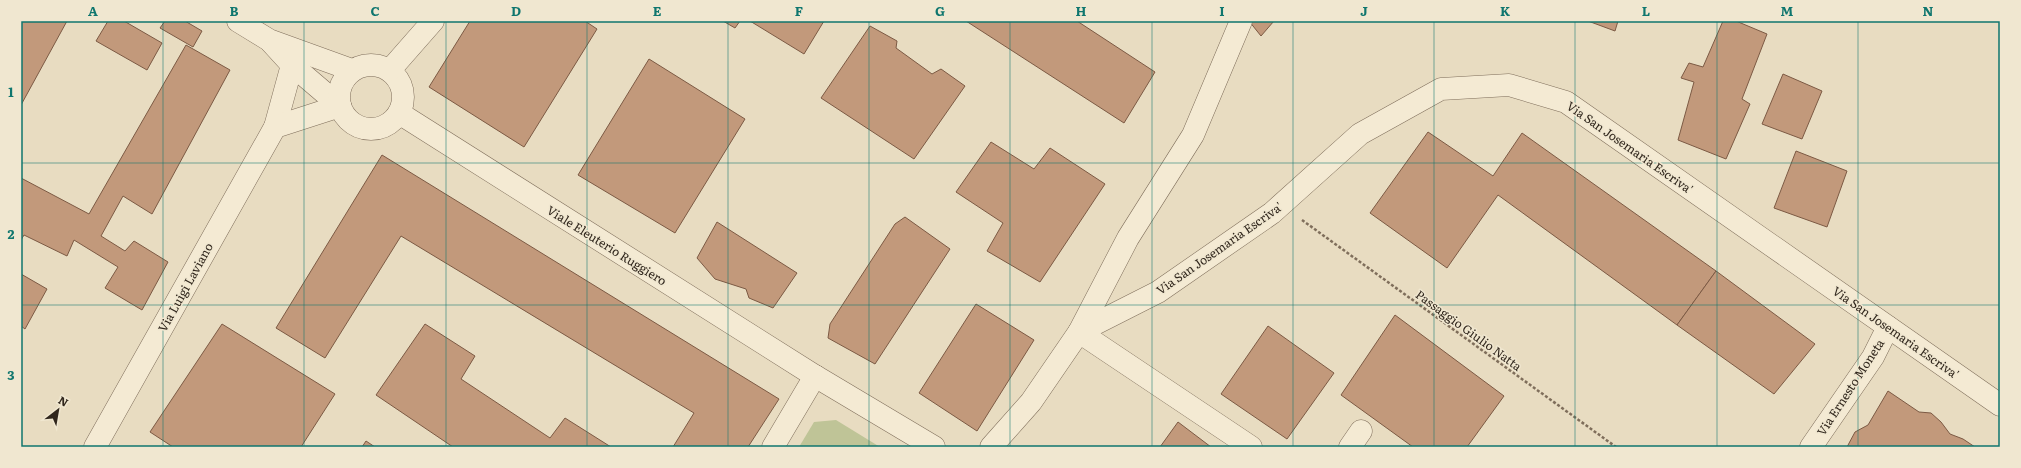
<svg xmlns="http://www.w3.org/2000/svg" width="2021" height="468" viewBox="0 0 2021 468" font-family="Literata,serif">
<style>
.green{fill:#bfc497}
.building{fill:#c2997b;stroke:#7c5a44}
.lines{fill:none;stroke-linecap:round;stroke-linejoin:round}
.minor-casing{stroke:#7f6e5b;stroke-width:23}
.path{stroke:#7f6e5b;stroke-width:2.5;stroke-dasharray:3 2;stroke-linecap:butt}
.minor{stroke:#f4ead3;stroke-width:22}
.grid{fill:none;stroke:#0f766e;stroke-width:1;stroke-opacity:0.55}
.labels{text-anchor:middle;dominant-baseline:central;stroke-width:3;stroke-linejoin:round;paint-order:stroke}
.street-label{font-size:12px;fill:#31271d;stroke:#f0e7d0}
.neatline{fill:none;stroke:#0f766e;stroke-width:1.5}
.grid-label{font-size:13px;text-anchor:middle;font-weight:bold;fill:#0f766e}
</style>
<rect width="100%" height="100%" fill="#e8dcc1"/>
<!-- green -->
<path class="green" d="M836,420L880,447H799L814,422Z"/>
<!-- building -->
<g class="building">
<path d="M21,21H67L21,105Z"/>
<path d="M108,21H124L162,43L147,70L96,41Z"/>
<path d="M165,21H185L202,31L193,47L160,28Z"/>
<path d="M470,21H585L597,29L524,147L429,87Z"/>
<path d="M723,21H740L735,28Z"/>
<path d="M750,21H824L804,54Z"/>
<path d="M966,21H1077L1155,72L1124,123Z"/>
<path d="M1249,21H1274L1261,36Z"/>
<path d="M1588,21H1618L1615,31Z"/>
<path d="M1723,21H1736L1767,34L1742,99L1750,104L1726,159L1678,140L1694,82L1681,78L1689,63L1703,67Z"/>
<path d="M870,26L897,41L896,48L932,74L941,69L965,86L914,159L821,98Z"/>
<path d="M186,45L230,70L152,214L123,196L101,236L125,251L134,241L168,262L142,310L105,288L118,267L74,240L67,256L24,235L21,240V178L89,214Z"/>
<path d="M649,59L745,119L675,233L578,175Z"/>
<path d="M1783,74L1822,91L1802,139L1762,124Z"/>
<path d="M1428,132L1493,176L1522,133L1716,271L1677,325L1498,195L1447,268L1370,213Z"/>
<path d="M991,142L1034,169L1050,148L1105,184L1040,282L987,251L1003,223L956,192Z"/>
<path d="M1796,151L1847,171L1827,227L1774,208Z"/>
<path d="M382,155L779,399L748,447H673L694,413L401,236L325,358L276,328Z"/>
<path d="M905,217L950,249L875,364L828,338L830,324L895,224Z"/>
<path d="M717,222L797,273L773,308L749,298L746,289L715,279L697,258Z"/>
<path d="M1716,271L1815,344L1774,394L1677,325Z"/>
<path d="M21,274L47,289L25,329L21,326Z"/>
<path d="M976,304L1034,340L977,431L919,393Z"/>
<path d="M1395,315L1504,396L1467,447H1413L1341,395Z"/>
<path d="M222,324L335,394L301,447H173L150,432Z"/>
<path d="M425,324L475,356L461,379L550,438L565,418L611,447H453L376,395Z"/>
<path d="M1268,326L1334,373L1287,439L1221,394Z"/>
<path d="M1888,391L1919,412L1931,413L1941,422L1950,434L1963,439L1975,447H1847L1855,432L1868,425Z"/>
<path d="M1178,422L1211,447H1160Z"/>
<path d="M366,441L375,447H362Z"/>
</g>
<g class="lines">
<!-- minor casing -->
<g class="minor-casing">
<g id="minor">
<path d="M238,21L269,40L352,70"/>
<path d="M1241,21L1193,135L1128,238L1079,332L1251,447"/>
<path d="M271,42L292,65L340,106"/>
<circle cx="371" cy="97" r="32"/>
<path d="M390,70L433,21"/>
<path d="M399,113L815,376L934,447"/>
<path d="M275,127L292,65"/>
<path d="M95,447L275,127L340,106"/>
<path d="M773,447L815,376"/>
<path d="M991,447L1031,402L1079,332L1158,292L1272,213L1360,134L1441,89L1509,85L1566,102L2000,405"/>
<path d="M1350,447L1361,431"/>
<path d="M1811,447L1873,357L1888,327"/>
</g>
</g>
<!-- path -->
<path class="path" d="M1302,220L1616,447"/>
<!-- minor -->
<use href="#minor" class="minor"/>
</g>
<!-- grid -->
<path class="grid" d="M163,21V447M304,21V447M446,21V447M587,21V447M728,21V447M869,21V447M1010,21V447M1152,21V447M1293,21V447M1434,21V447M1575,21V447M1717,21V447M1858,21V447M21,163H2000M21,305H2000"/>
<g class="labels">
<!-- street labels -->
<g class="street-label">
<text transform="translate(1630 147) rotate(35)">Via San Josemaria Escriva'</text>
<text transform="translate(607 245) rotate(32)">Viale Eleuterio Ruggiero</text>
<text transform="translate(1219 248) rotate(-35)">Via San Josemaria Escriva'</text>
<text transform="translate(185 287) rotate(-61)">Via Luigi Laviano</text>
<text transform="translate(1469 330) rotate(36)">Passaggio Giulio Natta</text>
<text transform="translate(1896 332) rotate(35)">Via San Josemaria Escriva'</text>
<text transform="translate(1850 387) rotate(-57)">Via Ernesto Moneta</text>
</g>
</g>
<!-- border -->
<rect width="2021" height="468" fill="none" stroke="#f0e7d0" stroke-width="44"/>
<!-- north arrow -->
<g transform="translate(58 410) rotate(31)" stroke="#f0e7d0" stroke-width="3" paint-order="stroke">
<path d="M0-3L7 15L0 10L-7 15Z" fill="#31271d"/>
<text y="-6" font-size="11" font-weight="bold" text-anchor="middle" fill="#31271d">N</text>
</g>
<rect x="22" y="22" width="1977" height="424" class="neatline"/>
<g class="grid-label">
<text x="93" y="16">A</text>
<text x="234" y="16">B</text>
<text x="375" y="16">C</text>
<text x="516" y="16">D</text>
<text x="657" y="16">E</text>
<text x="799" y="16">F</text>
<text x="940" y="16">G</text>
<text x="1081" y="16">H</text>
<text x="1222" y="16">I</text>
<text x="1364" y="16">J</text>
<text x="1505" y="16">K</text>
<text x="1646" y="16">L</text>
<text x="1787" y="16">M</text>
<text x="1928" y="16">N</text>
<text x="11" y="97">1</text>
<text x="11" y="239">2</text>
<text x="11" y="380">3</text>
</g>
</svg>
